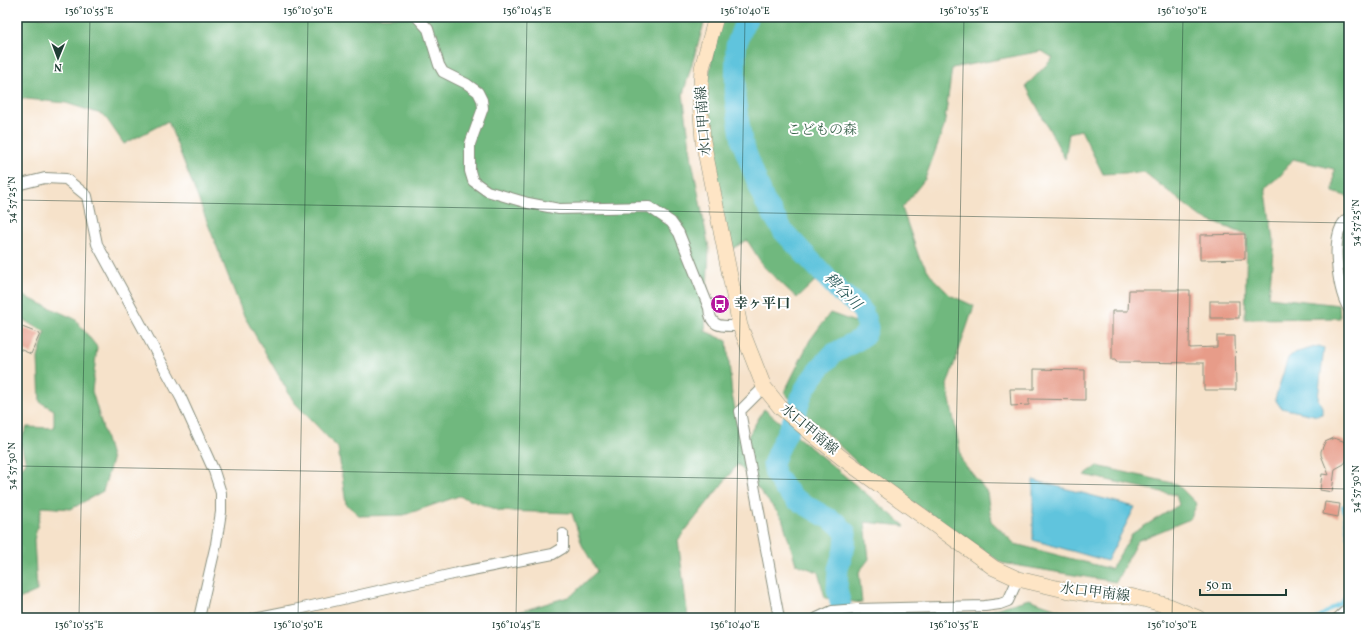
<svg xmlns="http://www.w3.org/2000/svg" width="1366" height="635" viewBox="0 0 1366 635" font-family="Vollkorn,'Noto Serif JP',serif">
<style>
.forest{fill:#70b87e;stroke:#487a59}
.water{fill:#60c4dd;stroke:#408088}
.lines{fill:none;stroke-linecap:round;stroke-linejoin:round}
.stream{stroke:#60c4dd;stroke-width:3.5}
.river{stroke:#60c4dd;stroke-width:21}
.building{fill:#e79c89}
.minor-casing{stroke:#8a907f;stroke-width:12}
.secondary-casing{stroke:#8a907f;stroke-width:16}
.minor{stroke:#fff;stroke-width:10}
.secondary{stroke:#fee5c5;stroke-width:15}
.ticks{fill:none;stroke:#1f3d34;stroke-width:1;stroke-opacity:0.45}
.labels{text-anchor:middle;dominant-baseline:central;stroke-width:4;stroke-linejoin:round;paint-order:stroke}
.street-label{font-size:14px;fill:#1f3d34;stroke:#fff}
.park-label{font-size:14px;fill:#3a644c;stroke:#fff}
.poi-label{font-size:14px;font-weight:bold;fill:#1f3d34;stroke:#fff;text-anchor:start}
.water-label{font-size:15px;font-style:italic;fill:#2f5f5e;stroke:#fff}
.neatline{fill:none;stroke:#1f3d34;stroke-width:1.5}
.ticks-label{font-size:10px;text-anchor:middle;fill:#1f3d34}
</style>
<rect width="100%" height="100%" fill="#fff"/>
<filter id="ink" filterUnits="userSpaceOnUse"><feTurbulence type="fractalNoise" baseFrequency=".025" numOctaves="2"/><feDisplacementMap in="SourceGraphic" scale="8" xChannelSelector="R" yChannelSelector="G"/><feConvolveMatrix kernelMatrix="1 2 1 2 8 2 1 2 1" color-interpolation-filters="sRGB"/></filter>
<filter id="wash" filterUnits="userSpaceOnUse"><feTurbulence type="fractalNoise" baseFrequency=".012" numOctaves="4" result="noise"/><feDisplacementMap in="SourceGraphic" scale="16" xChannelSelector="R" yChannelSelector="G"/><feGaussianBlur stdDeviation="0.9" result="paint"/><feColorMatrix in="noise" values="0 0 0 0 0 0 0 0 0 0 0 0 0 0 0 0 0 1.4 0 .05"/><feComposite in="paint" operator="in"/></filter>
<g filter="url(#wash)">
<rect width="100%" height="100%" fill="#f6e2ca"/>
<!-- forest -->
<g class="forest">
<path d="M17,17H706L683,94L692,161L709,248L705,331L727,341L732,395L743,445L764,409L905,526L865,522L869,559L859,572L862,603L825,598L818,572L796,564L782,518L738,464L678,540L688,618H499L571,596L597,571L582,545L572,513L500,511L459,496L404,515L360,516L346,504L338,448L294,402L243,314L168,121L124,144L104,115L66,103L17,98Z"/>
<path d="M722,17H1349V197L1333,192L1334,169L1293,159L1281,175L1266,187L1274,240L1269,297L1339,305L1340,318L1245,319L1247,235L1202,218L1144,172L1103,174L1081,130L1069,133L1065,159L1026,86L1053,58L1042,51L952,68L944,127L925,179L902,208L919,257L933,278L950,295L974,306L947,385L962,461L987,492L991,521L1015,544L1111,569L1133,533L1179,505L1176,495L1084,475L1097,466L1177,484L1197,504L1190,519L1137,541L1116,582L1002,563L865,470L784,393L810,340L830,313L855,322L857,312L815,281L797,298L764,267L747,240L729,251L710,138L707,87L714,47Z"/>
<path d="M1349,224V297C1338,278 1341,252 1342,231Z"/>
<path d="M17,293L75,319L97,347L92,391L112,460L103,491L71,509L42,507L34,540L37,591L17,600V473L26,463L20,441L27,427L54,428V410L40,402L38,358L45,332L17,316Z"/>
<path d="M1029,599L1082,618H976L998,608Z"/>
</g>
<!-- water -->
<g class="water">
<path d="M1319,346L1324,348L1318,399L1322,407V414L1318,416L1281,408L1275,399L1288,358L1294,353Z"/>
<path d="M1033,480L1135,507L1107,561L1033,540Z"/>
</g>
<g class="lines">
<!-- stream -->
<g class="stream">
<path d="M1343,506L1349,540"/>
<path d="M851,618L861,615L867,618"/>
<path d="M1317,618L1342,602L1349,592"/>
</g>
<!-- river -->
<path class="river" d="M748,17L744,24L736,46L735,98L742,142L764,200L783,231L841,293L856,304L863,312L868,328L866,334L858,340L833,354L820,368L810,381L803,392L795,416L777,453L773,464L775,474L784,488L795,499L838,524L846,533L845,546L838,569L837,589L841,606L845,618"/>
</g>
<g id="blocks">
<!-- building -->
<g class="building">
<path d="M1245,234V259L1200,260V235Z"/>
<path d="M1129,290H1190L1189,348L1217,347V336H1235L1236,390H1204V363L1116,362V360H1112V311H1128Z"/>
<rect x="1210" y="301" width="29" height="17"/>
<path d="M17,325L40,334L31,354L17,348Z"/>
<path d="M1034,369L1085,370V400L1029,399V405L1011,406L1010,389H1034Z"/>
<path d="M1334,438L1343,441L1346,444L1349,448V457L1344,464L1335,469L1332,492L1320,490L1322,474L1329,475L1321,455V451L1325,442Z"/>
<path d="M1325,502L1340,504L1338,517L1323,514Z"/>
</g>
</g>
</g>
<g filter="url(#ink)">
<use href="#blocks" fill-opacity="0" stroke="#8a907f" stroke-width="1"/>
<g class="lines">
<!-- minor casing -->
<g class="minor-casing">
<g id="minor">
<path d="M417,17L428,29L439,65L443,72L467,84L478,92L482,100L483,108L470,144V171L473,181L487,191L528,203L559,209L649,207L671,222L679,233L709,308C710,329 723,326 740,326"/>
<path d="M17,185L45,178L66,179L87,196L97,244L181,398L214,471L221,493V512L216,544L199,618"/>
<path d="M1349,217C1346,220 1342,223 1341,227C1332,245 1338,292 1349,309"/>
<path d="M764,387L740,411L779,618"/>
<path d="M254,618L294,610L462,572L553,554L563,548V534"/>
<path d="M817,618L832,611L857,609L985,606L1000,604L1008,601L1018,579"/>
<path d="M1338,618L1349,608"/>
</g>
</g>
<!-- secondary casing -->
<g class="secondary-casing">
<path id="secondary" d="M716,17L702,68L700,101L703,141L740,326L764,387L780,407L811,433L842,458L994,568L1018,579L1065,590L1100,596H1130L1147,600L1169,606L1198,618"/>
</g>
<!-- minor -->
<use href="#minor" class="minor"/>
<!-- secondary -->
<use href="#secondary" class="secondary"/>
</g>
</g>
<!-- ticks -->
<path class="ticks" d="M17,200L1349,223M17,466L1349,489M79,618L90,17M298,618L308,17M516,618L527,17M735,618L745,17M953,618L964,17M1172,618L1183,17"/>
<!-- icons -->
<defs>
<g id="bus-disc" transform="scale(1)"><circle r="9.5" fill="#b5179e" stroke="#fff"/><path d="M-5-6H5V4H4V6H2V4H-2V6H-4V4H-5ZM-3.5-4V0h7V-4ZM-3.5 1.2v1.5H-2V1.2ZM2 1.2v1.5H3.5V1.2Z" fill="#fff"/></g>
</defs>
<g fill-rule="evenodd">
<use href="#bus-disc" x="720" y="304"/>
</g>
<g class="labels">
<!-- street labels -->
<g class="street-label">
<text transform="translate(704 121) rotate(-94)">水口甲南線</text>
<text transform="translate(809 430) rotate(40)">水口甲南線</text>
<text transform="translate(1095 593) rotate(7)">水口甲南線</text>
</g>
<!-- park labels -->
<g class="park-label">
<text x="822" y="130">こどもの森</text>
</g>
<!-- poi labels -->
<g class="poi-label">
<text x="734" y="304">幸ヶ平口</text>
</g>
<!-- water labels -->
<g class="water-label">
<text transform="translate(842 292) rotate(45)">稗谷川</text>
</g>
</g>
<!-- margin -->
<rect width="1366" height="635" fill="none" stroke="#fff" stroke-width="44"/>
<!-- north arrow -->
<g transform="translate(58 58) rotate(181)" stroke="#ffffff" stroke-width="3" paint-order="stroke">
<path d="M0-3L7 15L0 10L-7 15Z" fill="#1f3d34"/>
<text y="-6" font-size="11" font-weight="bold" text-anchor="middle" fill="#1f3d34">N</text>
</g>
<!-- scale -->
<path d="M1200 589v6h86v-6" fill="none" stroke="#1f3d34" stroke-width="2"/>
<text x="1206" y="589" font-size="12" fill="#1f3d34" stroke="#ffffff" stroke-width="3" paint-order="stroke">50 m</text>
<rect x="22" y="22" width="1322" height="591" class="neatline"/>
<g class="ticks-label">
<text x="89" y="14">136°10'55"E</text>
<text x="308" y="14">136°10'50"E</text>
<text x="527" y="14">136°10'45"E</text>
<text x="745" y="14">136°10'40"E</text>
<text x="964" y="14">136°10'35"E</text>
<text x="1182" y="14">136°10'30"E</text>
<text transform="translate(11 200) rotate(-90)" y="4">34°57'25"N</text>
<text transform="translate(1355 223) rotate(-90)" y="4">34°57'25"N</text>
<text transform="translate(11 466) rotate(-90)" y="4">34°57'30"N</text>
<text transform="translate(1355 489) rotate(-90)" y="4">34°57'30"N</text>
<text x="79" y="628">136°10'55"E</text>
<text x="298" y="628">136°10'50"E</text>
<text x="516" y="628">136°10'45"E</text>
<text x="735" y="628">136°10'40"E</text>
<text x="954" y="628">136°10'35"E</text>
<text x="1172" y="628">136°10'30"E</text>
</g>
</svg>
